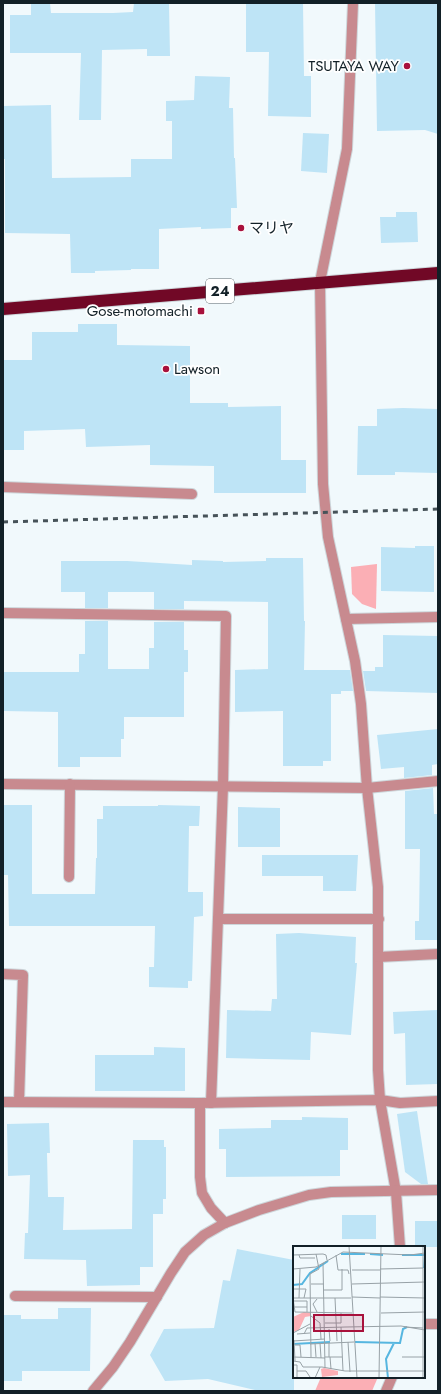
<svg xmlns="http://www.w3.org/2000/svg" width="441" height="1394" viewBox="0 0 441 1394" font-family="Jost,'Noto Sans JP',sans-serif">
<style>
.green{fill:#fbafb5}
.building{fill:#bee4f6}
.lines{fill:none;stroke-linecap:round;stroke-linejoin:round}
.street-casing{stroke:#cdd6da;stroke-width:12}
.highway-casing{stroke:#cdd6da;stroke-width:14}
.street{stroke:#c88a8f;stroke-width:10}
.highway{stroke:#710826;stroke-width:12}
.rail{stroke:#475359;stroke-width:3;stroke-dasharray:5 5;stroke-linecap:butt}
.poi-dot{fill:#a8113c;stroke:#fff;stroke-width:1.5}
.labels{text-anchor:middle;dominant-baseline:central;stroke-width:3.5;stroke-linejoin:round;paint-order:stroke}
.shield{fill:#fff;stroke:#596368;stroke-width:1}
.shield-label{font-size:14px;font-weight:bold;fill:#122027}
.poi-label{font-size:15px;fill:#122027;stroke:#fff;text-anchor:end}
.inset-river{fill:none;stroke:#56b6e0;stroke-width:2}
.inset-road{fill:none;stroke:#98a2a7;stroke-width:1}
.view{fill:#a8113c;fill-opacity:0.15;stroke:#a8113c;stroke-width:2}
.inset-edge{fill:none;stroke:#122027;stroke-width:2}
</style>
<rect width="100%" height="100%" fill="#f1f9fc"/>
<!-- green -->
<g class="green">
<path d="M377,564L376,609L362,604L352,594L351,567Z"/>
<path d="M321,1377H378L372,1391H315Z"/>
</g>
<!-- building -->
<g class="building">
<path d="M31,3H50L51,13H113L133,12L134,3H169L170,56H147V49L102,50L101,120H79L81,53H10V15H31Z"/>
<path d="M246,3H303L304,76H311V117L268,116L269,52H246Z"/>
<path d="M375,3H438V134L425,130L377,131Z"/>
<path d="M195,76L230,77L229,108H233L234,158H235L237,208H231V228L201,229V227L159,229V269H131V270L95,271V273H71L70,234L5,233V159H3V106L51,105L52,178L131,177V159H172V121H166V101L194,100Z"/>
<path d="M303,133L329,134L327,173L301,171Z"/>
<path d="M396,212H417L418,242L381,243L380,217H396Z"/>
<path d="M78,324H117V345L190,346V403H228V407L281,406V460H306V493H214V466L150,465V445L86,447L85,429L24,431V450H3V360H32V332H78Z"/>
<path d="M403,408L438,409V473L395,472V475H357L358,426H377V409Z"/>
<path d="M415,546H434V592L381,591V547L415,548Z"/>
<path d="M266,558H303L304,621H305L304,670H350L353,691H341V694H331V761H323V766H283V711L235,712V670L268,669V602L184,601V609H154V592H108V608H85V592H61V561H127L192,565V560L223,561V562L266,561Z"/>
<path d="M85,621H108V669H149V648H154V622H184V650H188V672H184V717H124V739H121V757H80V767H58V712L3,711V672H79V654H85Z"/>
<path d="M383,635L438,636V693L366,691L363,671H375V667H383Z"/>
<path d="M438,729V764L432,765V775L404,778V767L381,769L377,735Z"/>
<path d="M433,788L434,814H438V940H415V921H419L420,849H405V791Z"/>
<path d="M3,805H32V894H95L96,858H97V819H103V806H158V805L200,806L199,826H189L188,892H203V916L194,917L192,981H188V988L149,987V967H154L155,926H9L8,875H3Z"/>
<path d="M238,807L280,808V847H238Z"/>
<path d="M262,855H358L356,891H323V876H262Z"/>
<path d="M299,933L356,937L355,963H357L351,1035L311,1032L310,1060L226,1058L227,1010L271,1011L272,999H277L276,934Z"/>
<path d="M438,1010V1084L406,1085L405,1033L394,1034L393,1012Z"/>
<path d="M154,1047L185,1048V1091H95V1055H154Z"/>
<path d="M417,1111L428,1184H421L405,1172L397,1114Z"/>
<path d="M302,1117L348,1118V1150H340V1176L226,1177V1149H219V1129L271,1128V1120H302Z"/>
<path d="M49,1123L50,1153H47L48,1197H64L63,1230L132,1229L133,1140H164V1147H166V1199H163V1214H153V1267H140V1285L87,1286L86,1260L24,1259L25,1233H28L30,1175L8,1176L7,1124Z"/>
<rect x="342" y="1215" width="34" height="24"/>
<rect x="415" y="1221" width="23" height="26"/>
<path d="M237,1249L294,1260V1391H259L208,1379L165,1381L150,1355L164,1329L214,1328L223,1280L230,1281Z"/>
<path d="M58,1308H91L90,1371H22V1381H3V1315H21V1319H58Z"/>
</g>
<g class="lines">
<!-- street casing -->
<g class="street-casing">
<g id="street">
<path d="M353,3L347,149L320,282L323,484L328,537L355,661L361,704L367,788L378,887V1070L380,1100L396,1192L400,1247"/>
<path d="M3,487L192,494"/>
<path d="M3,613L226,616L223,786L211,1103"/>
<path d="M346,619L438,617"/>
<path d="M3,784L367,788L438,781"/>
<path d="M69,877L70,784"/>
<path d="M218,919H379"/>
<path d="M378,957L438,954"/>
<path d="M3,974L23,975L19,1102"/>
<path d="M3,1102L200,1103L380,1100L400,1103L438,1101"/>
<path d="M200,1103V1177L202,1193L211,1208L225,1223"/>
<path d="M15,1296L157,1297"/>
<path d="M424,1324H438"/>
<path d="M93,1391L113,1367L130,1342L171,1273L185,1252L204,1235L225,1223L259,1210L309,1195L331,1192L438,1190"/>
<path d="M386,1391L392,1377"/>
</g>
</g>
<!-- highway casing -->
<g class="highway-casing">
<path id="highway" d="M3,309L438,273"/>
</g>
<!-- street -->
<use href="#street" class="street"/>
<!-- highway -->
<use href="#highway" class="highway"/>
<!-- rail -->
<path class="rail" d="M3,522L438,509"/>
</g>
<!-- markers -->
<g class="poi-dot">
<circle cx="407" cy="66" r="4"/>
<circle cx="241" cy="228" r="4"/>
<rect x="197" y="307" width="8" height="8" rx="2"/>
<circle cx="166" cy="369" r="4"/>
</g>
<g class="labels">
<!-- shield labels -->
<rect class="shield" x="206" y="279" width="28" height="24" rx="3"/>
<g class="shield-label">
<text x="220" y="291">24</text>
</g>
<!-- poi labels -->
<g class="poi-label">
<text x="399" y="66">TSUTAYA WAY</text>
<text x="249" y="228" text-anchor="start">マリヤ</text>
<text x="193" y="311">Gose-motomachi</text>
<text x="174" y="369" text-anchor="start">Lawson</text>
</g>
</g>
<!-- overview -->
<g transform="translate(293 1246)">
<rect width="132" height="132" fill="#f1f9fc"/>
<path d="M11,66L17,67L18,70L12,71L6,84L0,86V71ZM31,122L45,125V129L29,131L28,123Z" fill="#fbafb5"/>
<path class="inset-river" d="M48,8H72M77,8L90,9M109,9H132M131,22L132,9M0,39L9,38L17,27L35,15M62,96L107,97L110,83L114,81M0,98L37,96M95,132L93,113L101,97"/>
<path class="inset-road" d="M56,0L64,132M130,0V132M0,9L30,8L33,9L34,14M6,9L7,12H22M43,9L45,24H55L56,28M30,17L32,122M0,23L23,21L50,6L117,9L132,7M87,23L130,22M59,24H87M18,38H31M59,38L132,36M0,43H13L11,52M31,44H49V23M59,51L87,52M87,51L132,52M0,52L2,66L59,67M0,52H58M6,52L7,23M42,52L44,95M24,53L20,58L24,66M1,55H14V66M1,61H14M88,67L132,66M18,70L27,77L28,93M32,77H48V67M48,81L50,125M111,81L130,82M36,83L37,95M0,87L17,78M4,88L17,87M11,88L14,82L53,81L108,80L132,84M1,94L2,115M0,95L32,93M55,96L57,126M22,97L23,111M27,97L28,112M36,97V111M17,98L61,96M2,99H7L8,111M0,111L32,112M18,111L17,28L26,23L23,8M32,111H49M37,111L38,123M109,111H131M0,115L7,116L10,121H29L52,125H132M0,119H4V132M4,125H13L17,131M22,132L27,121M86,132L88,0"/>
<path class="view" d="M21,69H70V85H21Z"/>
<rect width="132" height="132" class="inset-edge"/>
</g>
<!-- border -->
<rect width="441" height="1394" fill="none" stroke="#122027" stroke-width="8"/>
</svg>
